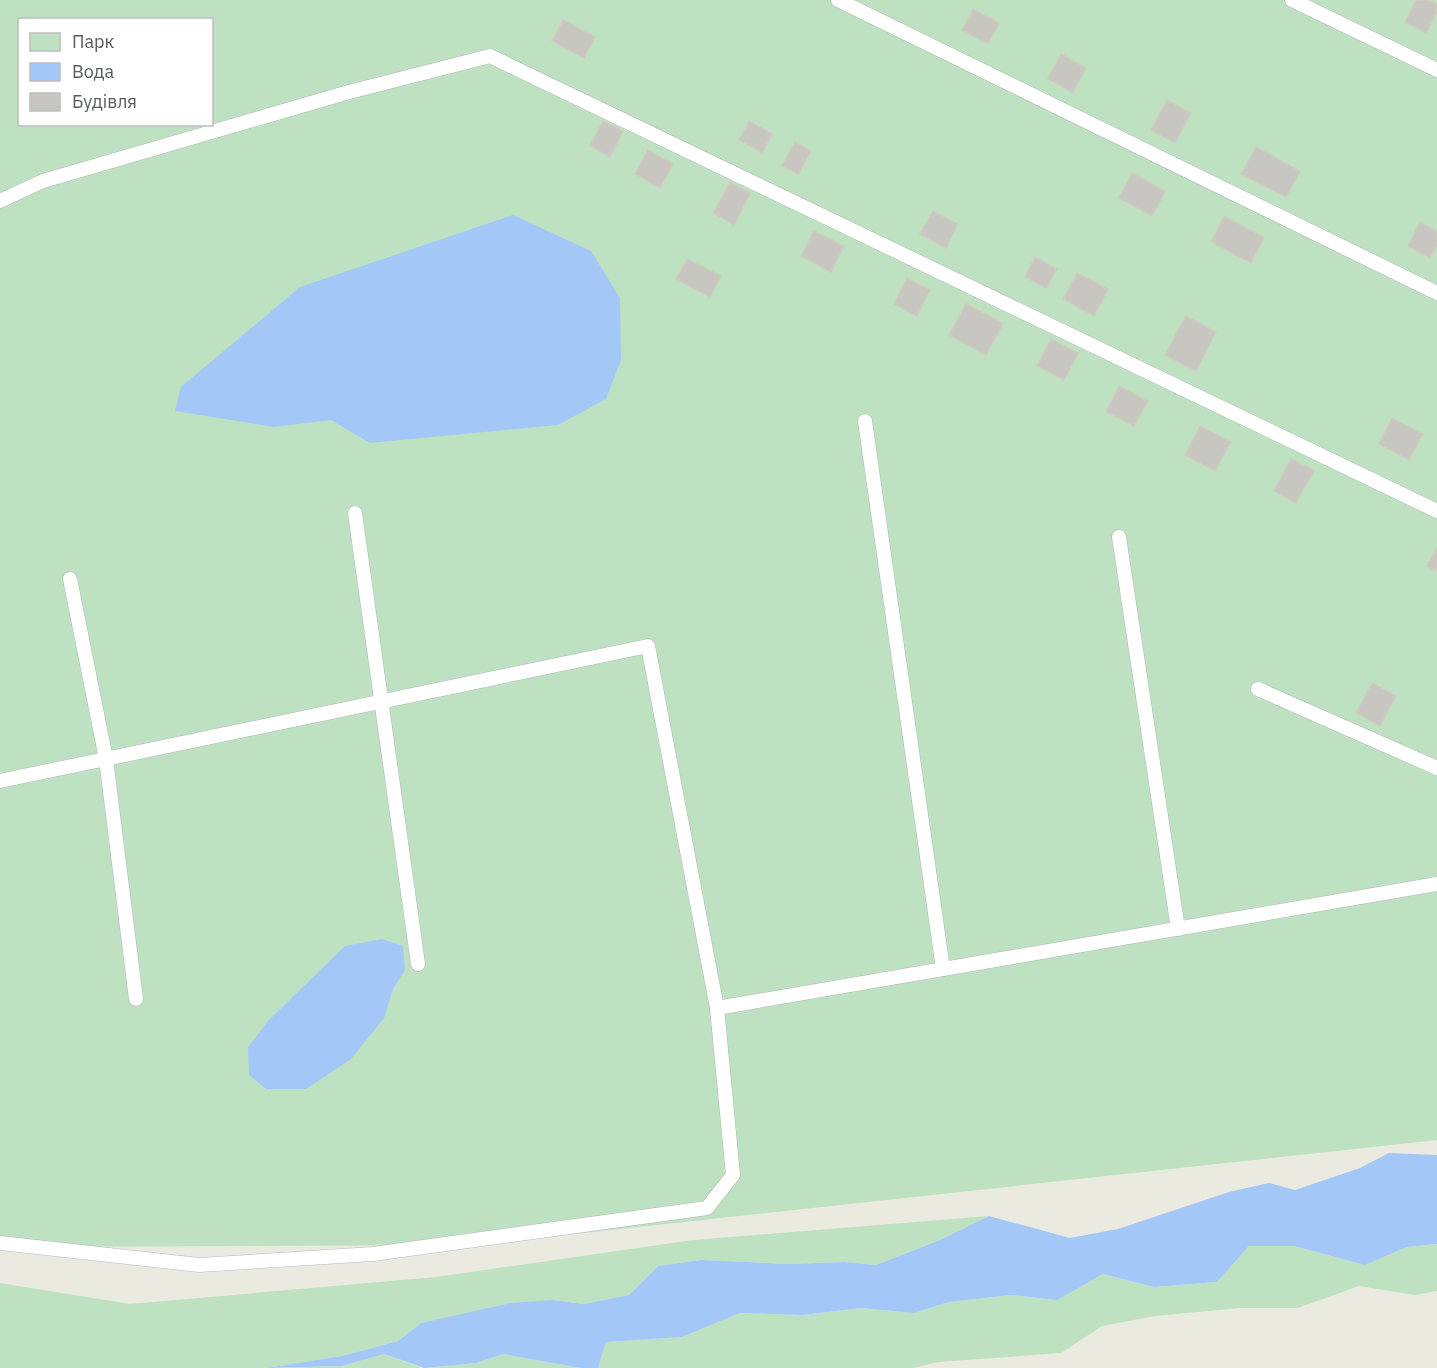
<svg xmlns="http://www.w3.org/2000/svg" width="1437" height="1368" viewBox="0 0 1437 1368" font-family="'IBM Plex Sans',sans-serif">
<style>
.green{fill:#bee1c2;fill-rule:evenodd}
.water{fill:#a3c8f7}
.building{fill:#c8c6c0;stroke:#cfccbf;stroke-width:1.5}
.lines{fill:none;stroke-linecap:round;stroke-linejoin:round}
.service-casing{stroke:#b6b7bc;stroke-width:15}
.service{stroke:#fff;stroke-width:14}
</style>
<rect width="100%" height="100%" fill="#ebeae0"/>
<!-- green -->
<g class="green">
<path d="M0,0H1437V1140L473,1245L0,1247ZM20,20H212V124H20Z"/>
<path d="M989,1216L940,1240L876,1265L844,1262L790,1264L701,1260L658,1266L629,1295L584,1304L552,1300L421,1323L398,1341L342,1356L266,1368H0V1283L130,1304L436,1277L693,1240Z"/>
<path d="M1437,1244V1291L1415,1295L1359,1286L1298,1308H1240L1155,1316L1102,1326L1061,1353L938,1362L913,1368H598L606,1342L682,1337L740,1313L803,1315L861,1308L914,1313L949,1302L1011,1295L1056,1300L1103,1274L1154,1287L1217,1282L1249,1246H1294L1365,1265L1407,1247Z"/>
<path d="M384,1354L422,1368H276L342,1366Z"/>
<path d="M503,1354L581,1368H424L477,1363Z"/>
</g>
<!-- water -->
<g class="water">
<path d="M513,215L591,251L620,298L621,360L606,399L558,425L370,443L331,420L274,427L175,411L181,387L300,287Z"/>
<path d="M382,939L403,946L405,970L393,989L384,1018L351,1059L306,1089H266L249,1075L248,1047L268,1021L345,946Z"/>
<path d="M1389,1153L1437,1155V1244L1407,1247L1365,1265L1294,1246H1249L1217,1282L1154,1287L1103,1274L1057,1300L1011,1295L949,1302L914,1313L861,1308L803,1315L740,1313L682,1337L606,1342L598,1368H581L503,1354L477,1363L424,1368L384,1354L342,1366L266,1368L342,1356L398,1341L421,1323L511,1303L552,1300L584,1304L629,1295L658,1266L701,1260L790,1264L844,1262L876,1265L940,1240L989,1216L1070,1238L1118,1229L1229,1192L1269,1183L1295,1190L1360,1168Z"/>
</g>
<!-- building -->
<g class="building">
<path d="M1416,0H1429L1437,4V12L1426,33L1405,22Z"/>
<path d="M973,9L999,23L988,44L962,30Z"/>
<path d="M563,20L595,37L584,58L552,41Z"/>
<path d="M1061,54L1086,68L1073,93L1048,79Z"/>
<path d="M1167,100L1191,113L1175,143L1151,130Z"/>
<path d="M603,121L623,131L610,157L590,146Z"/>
<path d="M749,121L772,134L762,153L739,140Z"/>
<path d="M795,142L811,151L798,174L782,166Z"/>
<path d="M1256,147L1300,171L1286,197L1241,174Z"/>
<path d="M648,150L673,164L660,188L635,174Z"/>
<path d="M1132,173L1165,191L1152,216L1119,198Z"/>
<path d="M730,182L750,193L734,225L713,213Z"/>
<path d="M933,211L958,224L946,248L920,234Z"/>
<path d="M1224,216L1264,237L1251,263L1211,242Z"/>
<path d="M1420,222L1437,231V245L1430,258L1408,246Z"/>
<path d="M814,231L844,246L831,272L801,256Z"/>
<path d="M1035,257L1057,269L1046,288L1025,277Z"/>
<path d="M687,259L721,276L710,297L676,279Z"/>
<path d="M1077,273L1108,289L1094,316L1063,299Z"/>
<path d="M907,278L930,290L917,316L894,304Z"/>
<path d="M966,304L1003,323L986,355L949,335Z"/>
<path d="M1186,316L1216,332L1196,371L1165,355Z"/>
<path d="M1051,339L1078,353L1064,380L1037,366Z"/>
<path d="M1119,386L1148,401L1134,426L1106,412Z"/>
<path d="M1392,418L1423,434L1409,460L1379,444Z"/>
<path d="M1200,426L1231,442L1215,471L1185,455Z"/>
<path d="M1291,459L1314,470L1296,503L1274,491Z"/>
<path d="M1437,548V571L1427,566Z"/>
<path d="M1372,683L1396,696L1380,726L1356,713Z"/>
</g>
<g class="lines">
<!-- service casing -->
<g class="service-casing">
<g id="service">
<path d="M838,0L1437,293"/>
<path d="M1292,0L1437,70"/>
<path d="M0,201L43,181L349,92L490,56L1437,511"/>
<path d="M865,421L943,969"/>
<path d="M355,513L418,964"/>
<path d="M1119,537L1178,929"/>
<path d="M70,579L106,759L136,999"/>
<path d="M1258,689L1437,768"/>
<path d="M0,781L648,646L717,1008L733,1175L707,1208L373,1254L199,1265L0,1243"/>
<path d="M717,1008L1437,884"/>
</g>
</g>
<!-- service -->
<use href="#service" class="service"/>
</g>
<!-- legend -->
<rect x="18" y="18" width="195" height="108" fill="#ffffff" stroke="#bdbdbf" stroke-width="1.5"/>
<rect x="30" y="33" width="30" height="18" fill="#bee1c2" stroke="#bdbdbf" stroke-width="1.5"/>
<text x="72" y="48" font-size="18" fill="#595b60">Парк</text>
<rect x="30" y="63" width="30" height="18" fill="#a3c8f7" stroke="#bdbdbf" stroke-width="1.5"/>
<text x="72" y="78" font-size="18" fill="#595b60">Вода</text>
<rect x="30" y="93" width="30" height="18" fill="#c8c6c0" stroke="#bdbdbf" stroke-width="1.5"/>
<text x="72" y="108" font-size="18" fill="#595b60">Будівля</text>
</svg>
